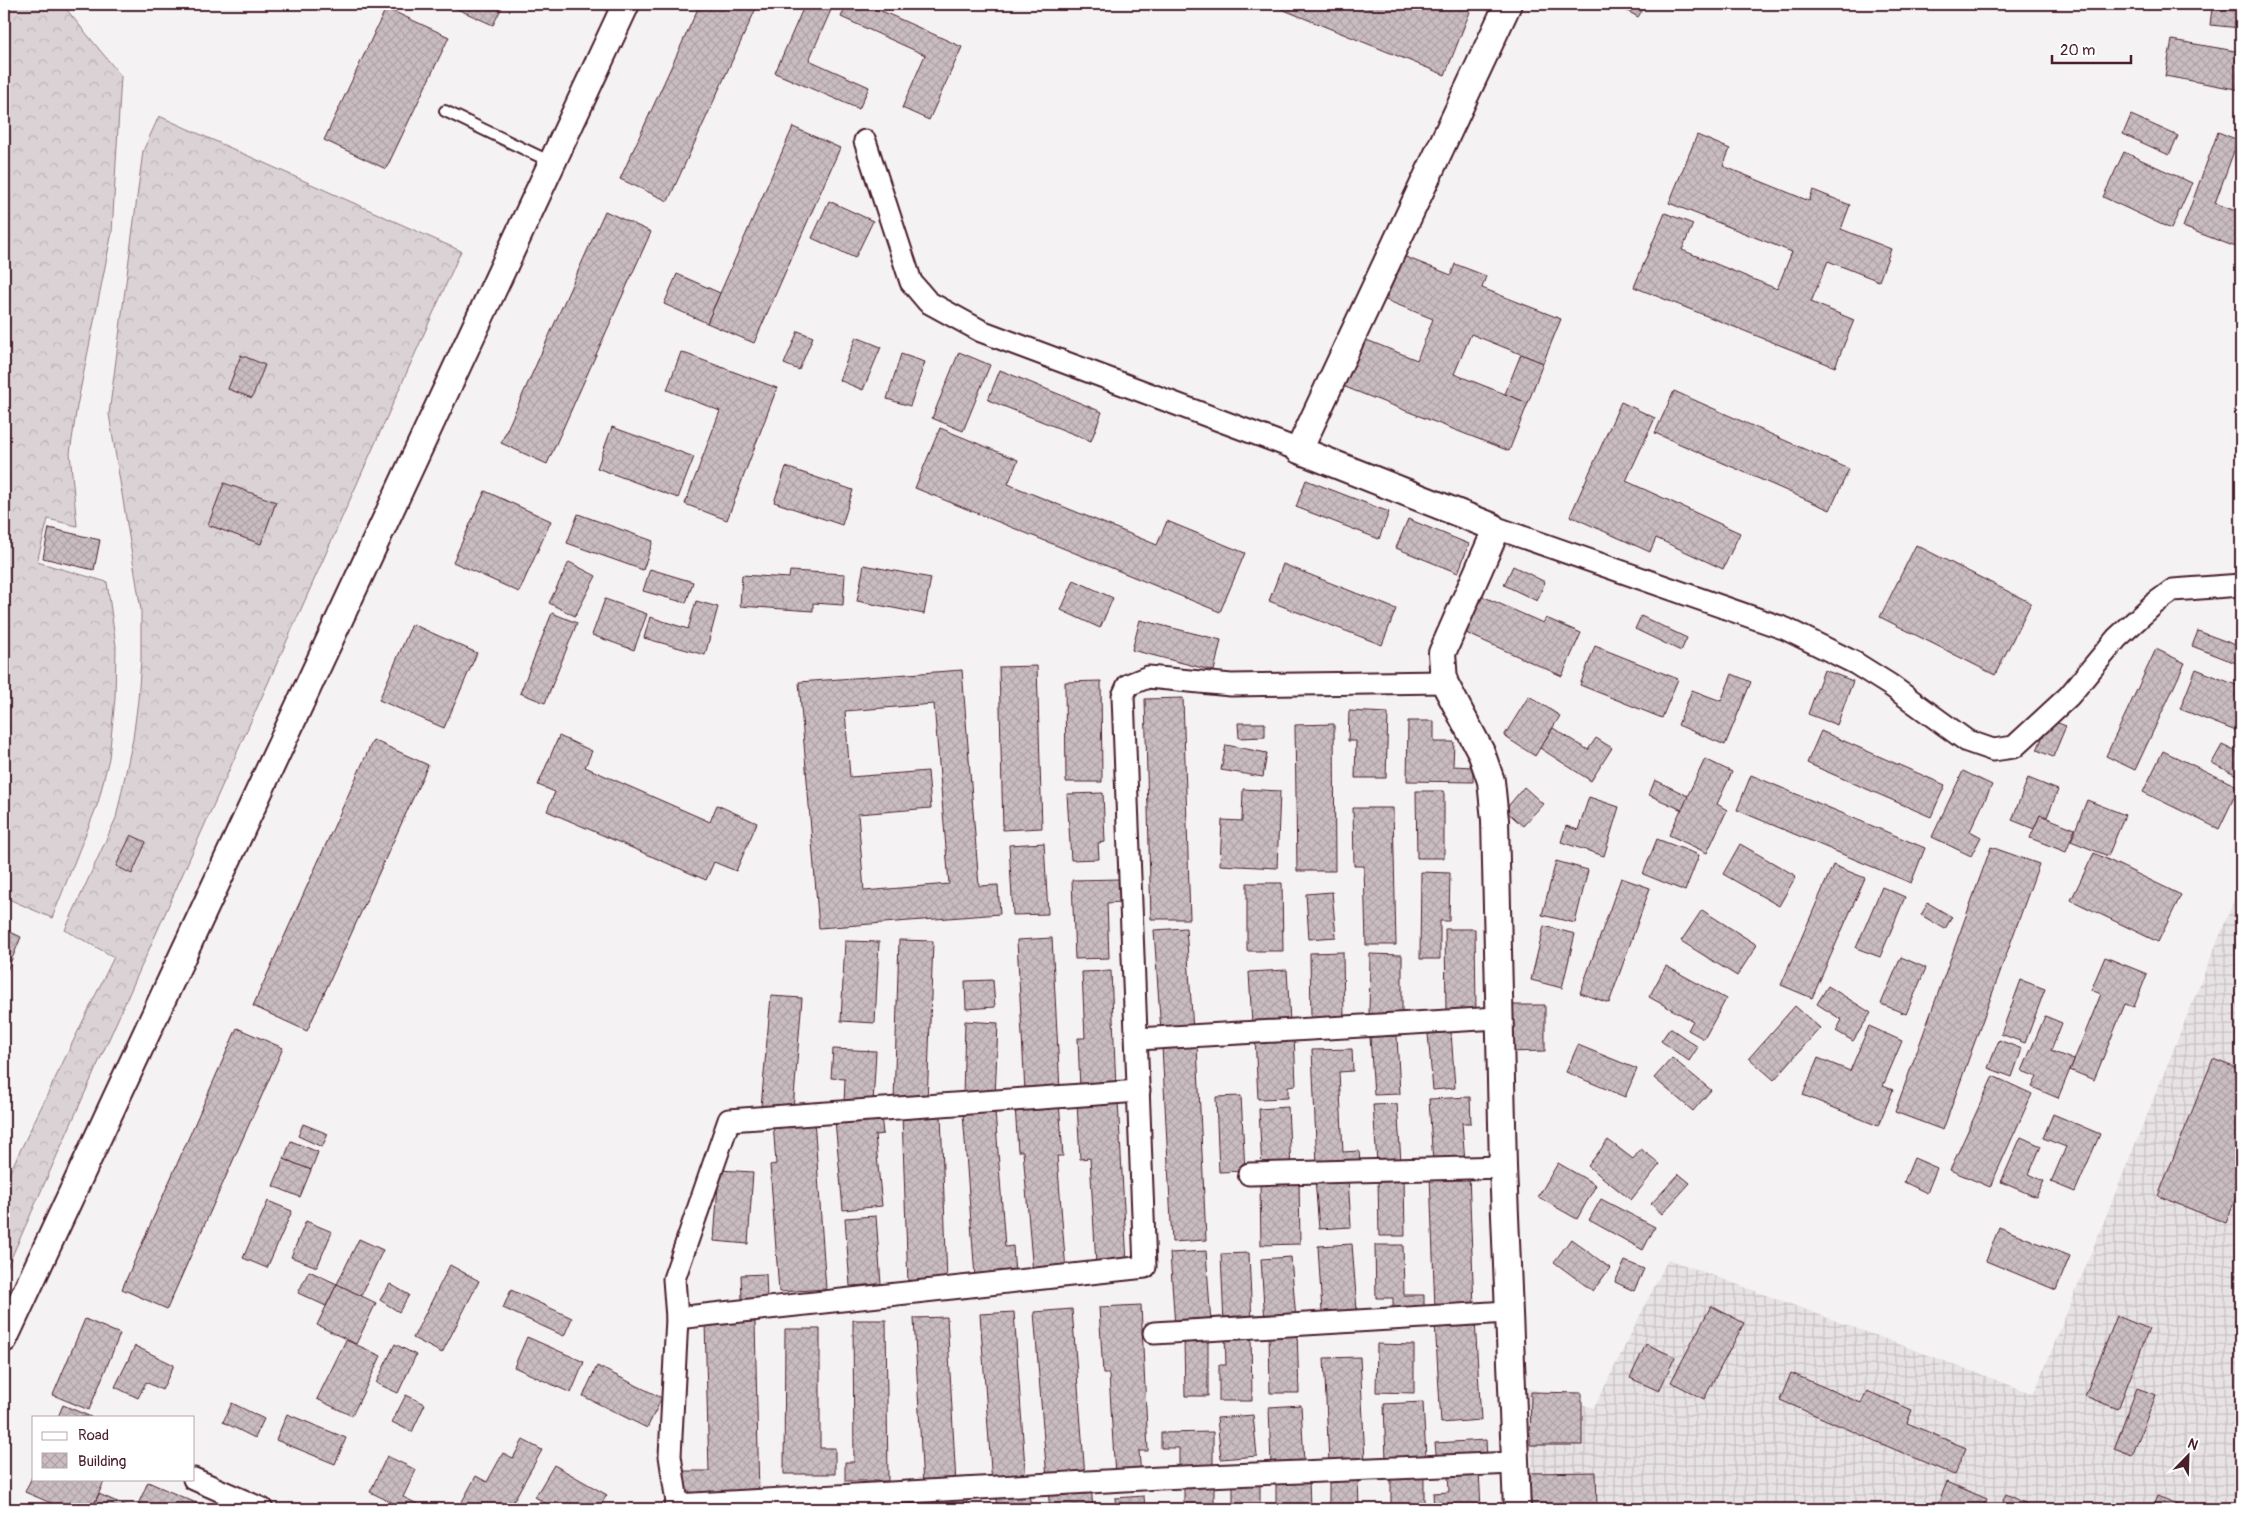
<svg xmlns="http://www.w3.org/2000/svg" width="2245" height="1513" viewBox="0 0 2245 1513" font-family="Pangolin,sans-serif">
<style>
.industrial{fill:url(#industrial-grid)}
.forest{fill:url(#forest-crowns);stroke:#927880}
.building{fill:url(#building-cross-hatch);stroke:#4a1f2b;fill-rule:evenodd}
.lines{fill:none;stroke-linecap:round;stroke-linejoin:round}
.service-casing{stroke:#4a1f2b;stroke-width:14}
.minor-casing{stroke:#4a1f2b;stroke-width:25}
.tertiary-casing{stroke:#4a1f2b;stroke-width:30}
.service{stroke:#fff;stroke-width:10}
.minor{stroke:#fff;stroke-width:21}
.tertiary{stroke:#fff;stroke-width:26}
</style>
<defs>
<pattern id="industrial-grid" width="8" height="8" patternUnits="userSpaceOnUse" patternTransform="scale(1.25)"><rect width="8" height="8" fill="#e7e2e3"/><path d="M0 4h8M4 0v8" fill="none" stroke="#c8c1c3"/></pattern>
<pattern id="forest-crowns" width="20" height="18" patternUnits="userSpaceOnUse" patternTransform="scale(1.25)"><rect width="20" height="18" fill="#dbd2d5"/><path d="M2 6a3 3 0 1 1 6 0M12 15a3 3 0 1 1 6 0" fill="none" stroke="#bdb4b7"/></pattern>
<pattern id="building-cross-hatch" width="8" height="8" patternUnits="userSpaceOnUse" patternTransform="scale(1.25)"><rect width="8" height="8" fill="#cabdc1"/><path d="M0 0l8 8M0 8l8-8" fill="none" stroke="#afa2a6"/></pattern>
</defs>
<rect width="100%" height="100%" fill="#f4f2f2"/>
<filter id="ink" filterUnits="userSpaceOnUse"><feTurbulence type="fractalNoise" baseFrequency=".02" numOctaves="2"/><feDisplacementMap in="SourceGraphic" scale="10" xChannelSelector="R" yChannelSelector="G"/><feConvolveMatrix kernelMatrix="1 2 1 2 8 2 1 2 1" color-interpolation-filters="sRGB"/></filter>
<g filter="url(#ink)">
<!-- industrial -->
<path class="industrial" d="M2241,883V1509H1535L1527,1388L1594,1408L1668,1259L2034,1394Z"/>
<!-- forest -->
<g class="forest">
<path d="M4,4H62L121,76L112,232L77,406L70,453L77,526L48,519L37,562L107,582L116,646L115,698L109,758L98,803L52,918L4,897Z"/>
<path d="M159,116L461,251L4,1274V1184L114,957L65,930L116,818L133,739L138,700L141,659V610L109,414L143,151Z"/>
</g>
<!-- building -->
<g class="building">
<path d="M446,4H495L502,7L493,25Z"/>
<path d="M700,4H758L668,201L620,179Z"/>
<path d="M805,4H818L831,10L809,60L869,87L859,109L775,73Z"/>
<path d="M847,4H866L962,47L929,120L902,108L925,55L841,17Z"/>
<path d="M1269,4H1473L1445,75Z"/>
<path d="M1615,4H1646L1638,17Z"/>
<path d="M386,8L449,37L386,169L324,140Z"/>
<path d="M2212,8L2241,11V28L2210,25Z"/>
<path d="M2172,40L2241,52V90L2165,76Z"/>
<path d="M2131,115L2178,136L2169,155L2123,134Z"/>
<path d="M793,127L840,148L754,343L707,323Z"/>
<path d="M2218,132L2238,140L2215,203L2241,213V249L2183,227Z"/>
<path d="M1697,135L1730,149L1723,166L1809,201L1813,190L1850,205L1841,229L1891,249L1879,281L1828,261L1811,302L1854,320L1835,367L1634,287L1665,213L1693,224L1682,250L1777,289L1792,252L1669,203Z"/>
<path d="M2124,152L2192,183L2171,229L2103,197Z"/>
<path d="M829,201L873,221L855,258L812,238Z"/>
<path d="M605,211L651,232L547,464L501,443Z"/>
<path d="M1398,254L1451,275L1455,264L1486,276L1482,288L1561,319L1543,363L1471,334L1454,374L1528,403L1509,451L1340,385L1359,337L1417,360L1433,319L1381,298Z"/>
<path d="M677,274L720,293L707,323L664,304Z"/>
<path d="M798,331L813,337L799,370L784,364Z"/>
<path d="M856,337L881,347L863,390L839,380Z"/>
<path d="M681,352L777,388L727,520L685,504L720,411L667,390Z"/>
<path d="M959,352L990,365L963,431L932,418Z"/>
<path d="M901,354L925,362L910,406L887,399Z"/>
<path d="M1521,354L1543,363L1528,403L1505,394Z"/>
<path d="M241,355L265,365L252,398L228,389Z"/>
<path d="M1000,370L1102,412L1091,441L988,400Z"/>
<path d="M1674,391L1849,469L1830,510L1655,433Z"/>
<path d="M1621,402L1655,418L1626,481L1740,533L1723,569L1656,538L1650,552L1570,516Z"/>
<path d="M612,427L694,457L678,498L597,468Z"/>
<path d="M940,428L1018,460L1008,484L1157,545L1167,521L1245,553L1220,612L915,488Z"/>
<path d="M786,467L853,490L842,525L774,502Z"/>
<path d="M1306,480L1389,512L1379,539L1296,507Z"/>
<path d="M224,483L276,502L261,544L208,525Z"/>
<path d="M485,491L551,521L519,592L453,562Z"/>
<path d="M578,514L653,541L643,570L567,543Z"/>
<path d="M1408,519L1469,544L1458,573L1396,548Z"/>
<path d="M49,528L100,540L94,570L43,558Z"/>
<path d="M1916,545L2031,603L1995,675L1880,617Z"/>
<path d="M569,562L596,576L575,616L549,603Z"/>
<path d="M1283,564L1396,609L1382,645L1269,601Z"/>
<path d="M864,565L931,578L924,614L857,601Z"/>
<path d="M1513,566L1545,582L1537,601L1504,585Z"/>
<path d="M650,569L693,582L686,603L643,591Z"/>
<path d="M790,571L845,574L843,605L813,603V611L740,606L742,575L789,578Z"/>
<path d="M1074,580L1113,598L1100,628L1061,610Z"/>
<path d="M1482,596L1543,623L1546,618L1581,633L1562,676L1466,633Z"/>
<path d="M605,599L647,614L634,650L592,635Z"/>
<path d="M696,601L718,607L705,655L644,638L650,617L688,629Z"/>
<path d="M552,613L577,623L545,703L520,693Z"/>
<path d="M1641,616L1687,638L1681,651L1635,629Z"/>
<path d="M1140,620L1221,640L1214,671L1132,650Z"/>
<path d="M412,624L477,653L444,728L379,700Z"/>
<path d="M2198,631L2241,647V665L2192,646Z"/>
<path d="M1595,646L1678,679L1662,718L1580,685Z"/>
<path d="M2156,649L2185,663L2135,770L2106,756Z"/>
<path d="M1037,666L1042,828L1003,830L999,667Z"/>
<path d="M2196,669L2241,687V733L2180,709Z"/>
<path d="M962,670L979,886L998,885L1000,914L819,928L799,682ZM934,704L949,884L864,891L858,814L931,808L928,771L850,777L845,711Z"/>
<path d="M1824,670L1853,681L1837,725L1808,714Z"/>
<path d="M1732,674L1751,682L1725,745L1678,725L1692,690L1721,701Z"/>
<path d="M1101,681L1102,782H1066L1065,682Z"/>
<path d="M1529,696L1560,716L1535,756L1504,736Z"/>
<path d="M1183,698L1190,919H1151L1145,699Z"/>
<path d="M1349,711L1388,713L1386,778H1355L1356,741H1348Z"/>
<path d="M2050,720L2066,726L2053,757L2037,750Z"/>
<path d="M1408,721H1434V742H1454L1453,766L1473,767V782L1407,781Z"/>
<path d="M1238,723H1265V737L1239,738Z"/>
<path d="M1334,724L1335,871H1297L1295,725Z"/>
<path d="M1553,728L1588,750L1596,738L1612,748L1591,781L1540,748Z"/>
<path d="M1821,731L1945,785L1931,817L1807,763Z"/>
<path d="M559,736L592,751L585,767L710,822L717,805L757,823L736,871L714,862L706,880L547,811L555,792L538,785Z"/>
<path d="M373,740L428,765L307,1031L253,1006Z"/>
<path d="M1226,745L1267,753L1263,777L1221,770Z"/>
<path d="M2222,745L2241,754V767L2237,775L2212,763Z"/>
<path d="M2163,751L2239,787L2219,829L2143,792Z"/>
<path d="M1705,759L1732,772L1717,804L1727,810L1707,853L1669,835Z"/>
<path d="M1963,771L1992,785L1970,831L1981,837L1971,856L1932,837Z"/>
<path d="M1751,775L1925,848L1911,883L1737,810Z"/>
<path d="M2028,778L2058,790L2047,817L2040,815L2034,829L2012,820Z"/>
<path d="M1655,780L1688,796L1682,810L1649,795Z"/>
<path d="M1524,787L1543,804L1523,826L1505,810Z"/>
<path d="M1243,789L1280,791L1277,868L1220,865L1222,820L1242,821Z"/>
<path d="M1416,791H1444V858H1417Z"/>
<path d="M1103,793L1105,842L1098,843L1099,859L1071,860L1067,794Z"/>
<path d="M1589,797L1619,807L1604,856L1561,842L1566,826L1578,830Z"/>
<path d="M2087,800L2125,815L2108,856L2071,841Z"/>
<path d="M1353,808H1393L1396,945H1366L1364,866H1354Z"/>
<path d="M2040,815L2075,829L2066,852L2030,838Z"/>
<path d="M131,835L146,842L132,874L116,866Z"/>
<path d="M1657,839L1699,855L1685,891L1643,874Z"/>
<path d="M1044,843L1048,914L1013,915L1009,845Z"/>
<path d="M1740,844L1796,876L1779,906L1723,874Z"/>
<path d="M1991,847L2039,864L1943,1130L1895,1112Z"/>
<path d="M2094,853L2181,895L2158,942L2071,900Z"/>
<path d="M1556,861L1588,870L1575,923L1542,915Z"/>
<path d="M1833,865L1865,878L1812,998L1781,985Z"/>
<path d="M1421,872L1450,873L1449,921H1440V959H1420Z"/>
<path d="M1621,878L1650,888L1609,1003L1580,993Z"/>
<path d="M1121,879L1122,902L1107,903L1109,958L1075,959L1072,880Z"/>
<path d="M1247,883H1282L1283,951H1247Z"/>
<path d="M1882,887L1905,897L1880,957L1856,948Z"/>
<path d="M1332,892L1336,937L1309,939L1306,894Z"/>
<path d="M1928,903L1952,917L1945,929L1921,915Z"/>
<path d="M1702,910L1757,945L1737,976L1681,941Z"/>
<path d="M1544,926L1575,934L1562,988L1531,980Z"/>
<path d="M1186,928L1193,1030L1161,1032L1154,930Z"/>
<path d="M4,929L21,937L4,978Z"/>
<path d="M1445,929H1475L1476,1014H1446Z"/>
<path d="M1052,938L1060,1090L1025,1092L1017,940Z"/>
<path d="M899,940L933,941L927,1104L894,1102Z"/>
<path d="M845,941L879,942L875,1023L841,1021Z"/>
<path d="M1343,952L1344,1019H1311L1310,953Z"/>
<path d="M1370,954L1402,955V1018L1369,1017Z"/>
<path d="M1901,957L1926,968L1906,1014L1881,1004Z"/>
<path d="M2105,957L2147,974L2134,1007L2125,1004L2094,1080L2070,1070L2101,994L2091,990Z"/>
<path d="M1666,966L1726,999L1704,1039L1688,1030L1693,1021L1649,997Z"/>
<path d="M1287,970L1290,1022L1252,1024L1249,972Z"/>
<path d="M1111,971L1116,1088L1080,1090L1078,1038H1085L1082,972Z"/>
<path d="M993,980L995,1007L966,1009L965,981Z"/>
<path d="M2021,980L2045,989L2025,1043L2001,1034Z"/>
<path d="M1828,986L1871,1013L1853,1041L1836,1031L1842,1020L1817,1004Z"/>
<path d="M771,996L802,998L793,1110L761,1107Z"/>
<path d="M1506,1005H1545V1051L1507,1052Z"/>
<path d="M1795,1006L1820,1028L1774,1080L1749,1058Z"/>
<path d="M2045,1016L2062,1023L2051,1051L2074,1060L2058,1098L2032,1087L2037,1077L2022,1071Z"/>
<path d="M965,1021L998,1023L995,1098L963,1097Z"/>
<path d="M1869,1026L1902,1041L1883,1086L1893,1090L1878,1126L1803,1095L1818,1058L1850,1071Z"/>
<path d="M237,1028L283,1048L167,1309L122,1289Z"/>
<path d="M1670,1028L1698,1047L1689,1061L1661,1041Z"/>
<path d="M1451,1032L1455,1088L1433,1090L1428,1034Z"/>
<path d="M1294,1034L1296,1085L1288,1086V1098L1258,1099L1255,1036Z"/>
<path d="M1397,1036L1400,1094L1374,1095L1370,1037Z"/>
<path d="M1999,1040L2022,1049L2012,1077L1988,1068Z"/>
<path d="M1197,1045L1206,1240L1172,1242L1162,1046Z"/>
<path d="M1578,1045L1637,1069L1625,1097L1566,1072Z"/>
<path d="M833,1049L876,1051L873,1104L844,1103L845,1079L831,1078Z"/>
<path d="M1352,1049L1353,1071L1339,1072L1343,1152L1359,1151L1360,1164L1317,1166L1312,1050Z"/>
<path d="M1672,1058L1711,1090L1693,1111L1654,1078Z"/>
<path d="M2213,1059L2241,1070V1184L2226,1223L2158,1196Z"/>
<path d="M1993,1076L2032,1094L1990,1187L1950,1170Z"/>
<path d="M1241,1096L1245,1171L1219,1172L1216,1097Z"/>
<path d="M1470,1097L1471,1123H1462L1465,1162L1433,1164L1429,1099Z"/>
<path d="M1118,1101L1127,1263L1096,1265L1090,1158L1080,1159L1077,1103Z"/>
<path d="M1059,1102L1063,1156H1057L1066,1271L1033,1274L1023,1151H1018L1015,1106Z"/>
<path d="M1397,1104L1401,1162L1377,1163L1373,1105Z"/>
<path d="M1288,1107L1291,1170L1262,1171L1259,1109Z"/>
<path d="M995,1111L1005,1247L1013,1246L1015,1275L975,1277L963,1113Z"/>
<path d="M941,1114L947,1282L908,1283L902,1115Z"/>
<path d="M2053,1114L2100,1134L2075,1192L2051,1182L2066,1147L2043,1138Z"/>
<path d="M881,1115L883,1134L875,1135L882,1206L843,1210L835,1120Z"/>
<path d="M814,1119L826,1289L779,1292L770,1165L776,1164L773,1122Z"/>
<path d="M303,1124L328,1134L322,1147L298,1136Z"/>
<path d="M2021,1137L2041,1146L2029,1174L2044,1181L2036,1197L2001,1182Z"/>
<path d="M1608,1140L1633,1159L1641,1149L1660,1164L1631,1200L1588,1166Z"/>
<path d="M291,1141L318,1152L311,1170L284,1159Z"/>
<path d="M1914,1158L1937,1168L1927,1193L1904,1182Z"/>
<path d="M284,1159L311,1170L300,1197L273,1186Z"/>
<path d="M1558,1163L1596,1185L1577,1219L1538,1197Z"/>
<path d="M719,1170L753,1172L748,1244L714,1241Z"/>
<path d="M1469,1174L1474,1308L1435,1309L1430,1175Z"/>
<path d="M1679,1174L1690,1183L1662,1214L1651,1204Z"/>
<path d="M1348,1177L1351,1227L1319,1229L1315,1179Z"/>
<path d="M1378,1178H1404L1405,1236H1379Z"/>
<path d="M1299,1180L1300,1244L1261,1245L1260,1182Z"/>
<path d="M1601,1199L1655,1227L1643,1250L1589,1220Z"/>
<path d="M268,1201L292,1211L267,1268L243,1258Z"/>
<path d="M876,1216L881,1284L850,1286L845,1218Z"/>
<path d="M306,1221L332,1232L317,1267L291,1257Z"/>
<path d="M1999,1227L2070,1256L2056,1290L1986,1261Z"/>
<path d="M359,1239L383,1250L361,1296L337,1284Z"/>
<path d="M1571,1239L1610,1268L1593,1291L1554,1262Z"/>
<path d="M1352,1244L1357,1310L1322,1312L1318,1246Z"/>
<path d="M1375,1245H1403L1404,1295H1424V1310L1393,1311V1298H1376Z"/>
<path d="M1206,1251L1211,1324L1175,1327L1170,1253Z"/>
<path d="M1249,1253L1252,1323L1224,1324L1221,1254Z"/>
<path d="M1291,1257L1296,1320L1265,1322L1261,1259Z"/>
<path d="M1625,1261L1644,1269L1634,1291L1615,1282Z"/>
<path d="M450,1265L479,1281L442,1353L413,1338Z"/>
<path d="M309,1271L337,1284L326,1306L298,1293Z"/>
<path d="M766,1274L767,1298L742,1299L741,1275Z"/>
<path d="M337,1284L376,1303L356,1344L317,1325Z"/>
<path d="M390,1284L409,1295L399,1312L380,1300Z"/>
<path d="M511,1290L572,1318L564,1336L503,1308Z"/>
<path d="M1141,1305L1148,1451H1139L1141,1476L1115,1477L1109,1374H1103L1099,1307Z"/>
<path d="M1711,1306L1744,1323L1704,1399L1671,1382Z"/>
<path d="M1072,1309L1085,1477L1047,1479L1034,1312Z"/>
<path d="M1014,1312L1026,1482L992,1484L980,1314Z"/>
<path d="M2117,1316L2149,1329L2118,1409L2085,1396Z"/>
<path d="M947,1317L956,1484L923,1486L914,1318Z"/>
<path d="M85,1319L120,1334L89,1410L53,1395Z"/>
<path d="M853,1320H886L888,1481H845V1462H854Z"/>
<path d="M1475,1320L1481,1420L1441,1423L1435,1322Z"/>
<path d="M705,1322H755L759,1496L683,1498V1471H709Z"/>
<path d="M785,1329H820V1448H835V1474H784Z"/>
<path d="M1269,1331H1297L1299,1393H1270Z"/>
<path d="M1251,1333L1252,1401H1219V1365H1226L1225,1334Z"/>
<path d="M527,1337L584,1362L571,1393L514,1367Z"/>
<path d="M1184,1338H1208V1396H1185Z"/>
<path d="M346,1340L381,1356L352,1416L317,1399Z"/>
<path d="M395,1344L416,1355L398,1393L376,1383Z"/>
<path d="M1377,1344L1414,1345V1393L1376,1392Z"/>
<path d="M1646,1344L1675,1357L1659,1391L1630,1378Z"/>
<path d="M135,1346L174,1365L162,1390L146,1382L138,1398L115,1387Z"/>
<path d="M1360,1357L1365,1461L1329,1462L1324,1358Z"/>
<path d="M597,1366L662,1398L647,1428L583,1396Z"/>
<path d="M1791,1373L1861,1403L1867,1391L1912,1410L1907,1423L1966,1448L1954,1475L1780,1400Z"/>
<path d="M2137,1388L2156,1395L2132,1456L2114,1449Z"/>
<path d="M1531,1392L1582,1393V1445H1530Z"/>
<path d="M406,1395L425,1404L412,1432L392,1422Z"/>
<path d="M1423,1402L1426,1458L1386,1460L1384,1404Z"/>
<path d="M232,1403L264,1419L255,1438L223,1422Z"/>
<path d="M63,1405L91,1417H58Z"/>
<path d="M1301,1405L1304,1463L1271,1465L1269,1407Z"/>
<path d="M287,1414L346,1438L335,1464L276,1440Z"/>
<path d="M1253,1415L1257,1456L1221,1459L1217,1418Z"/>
<path d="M1213,1432V1469H1179V1448H1161V1433Z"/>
<path d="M523,1440L542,1450L509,1509H458L476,1476L487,1482L503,1453L513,1458Z"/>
<path d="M1486,1440L1487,1459L1437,1463L1435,1443Z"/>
<path d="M387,1456L416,1470L403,1497L424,1507L423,1509H397L399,1506L370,1492Z"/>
<path d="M554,1465L607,1495L598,1509H555L535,1497Z"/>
<path d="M1479,1470L1481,1509H1434L1433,1493L1449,1492L1448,1472Z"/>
<path d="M1596,1472L1597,1509H1531L1530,1473Z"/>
<path d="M34,1473V1479H105L92,1509H65L25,1492Z"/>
<rect x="1391" y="1474" width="33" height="35"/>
<path d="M1358,1475L1359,1509H1329V1476Z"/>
<path d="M1276,1479H1309L1310,1509H1276Z"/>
<rect x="1233" y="1481" width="27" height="28"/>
<path d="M148,1482L210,1509H136Z"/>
<rect x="1184" y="1482" width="30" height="27"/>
<path d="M1947,1482L1987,1499L1982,1509H1936Z"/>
<path d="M1091,1486L1093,1509H1050L1048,1491Z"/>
<path d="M1029,1492L1031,1509H997L996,1497Z"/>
<path d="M99,1494L133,1509H92Z"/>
<path d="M2006,1494L2027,1504L2024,1509H2005L2000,1507Z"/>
<path d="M1144,1496L1145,1509H1116L1115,1498Z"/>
<path d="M2157,1496L2191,1509H2152Z"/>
<rect x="926" y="1498" width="41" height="11"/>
<path d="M861,1500H891L892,1509H861Z"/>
</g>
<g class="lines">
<!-- service casing -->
<g class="service-casing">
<path id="service" d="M445,111L551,162"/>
</g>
<!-- minor casing -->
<g class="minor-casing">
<g id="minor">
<path d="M865,141L911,282L928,302L981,331L1299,450"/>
<path d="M1491,526L1786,629L1855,663L1890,685L1967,741L1993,750L2014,747L2069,696L2117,638L2154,604L2173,590L2241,585"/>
<path d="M1138,1039L1498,1018"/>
<path d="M1249,1174L1503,1167"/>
<path d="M677,1318L1145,1267L1123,696L1128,685L1148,677L1231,685L1444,682"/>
<path d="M1154,1333L1508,1312"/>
<path d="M194,1479L262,1509"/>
<path d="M676,1505L1160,1478L1514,1463"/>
<path d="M678,1509L670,1456L677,1318L674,1279L729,1120L1139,1091"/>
</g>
</g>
<!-- tertiary casing -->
<g class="tertiary-casing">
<g id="tertiary">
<path d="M1508,4L1299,450L1491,526L1493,537L1442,653L1444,682L1481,752L1491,781L1495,820L1503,1167L1517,1509"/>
<path d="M4,1339L626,4"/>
</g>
</g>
<!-- service -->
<use href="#service" class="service"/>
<!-- minor -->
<use href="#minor" class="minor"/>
<!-- tertiary -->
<use href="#tertiary" class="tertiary"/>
</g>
</g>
<!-- margin -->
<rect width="2245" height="1513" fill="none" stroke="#fff" stroke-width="20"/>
<rect x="10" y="10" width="2225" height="1493" fill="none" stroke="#4a1f2b" stroke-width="2" filter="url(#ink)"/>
<!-- legend -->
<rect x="32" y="1416" width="162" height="65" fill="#ffffff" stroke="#b7a5aa"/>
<rect x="42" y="1432" width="25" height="8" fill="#ffffff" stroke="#b7a5aa"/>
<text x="78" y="1440" font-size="15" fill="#4a1f2b">Road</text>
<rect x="42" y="1453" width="25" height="15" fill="url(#building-cross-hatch)" stroke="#b7a5aa"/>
<text x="78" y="1466" font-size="15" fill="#4a1f2b">Building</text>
<!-- north arrow -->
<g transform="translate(2188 1456) rotate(23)" stroke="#ffffff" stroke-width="4" paint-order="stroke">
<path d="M0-4L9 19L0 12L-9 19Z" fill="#4a1f2b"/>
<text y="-8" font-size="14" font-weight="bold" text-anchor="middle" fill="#4a1f2b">N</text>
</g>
<!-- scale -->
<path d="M2052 55v8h79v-8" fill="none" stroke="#4a1f2b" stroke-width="2.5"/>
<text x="2060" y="55" font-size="15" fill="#4a1f2b" stroke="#ffffff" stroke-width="4" paint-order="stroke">20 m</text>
</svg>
